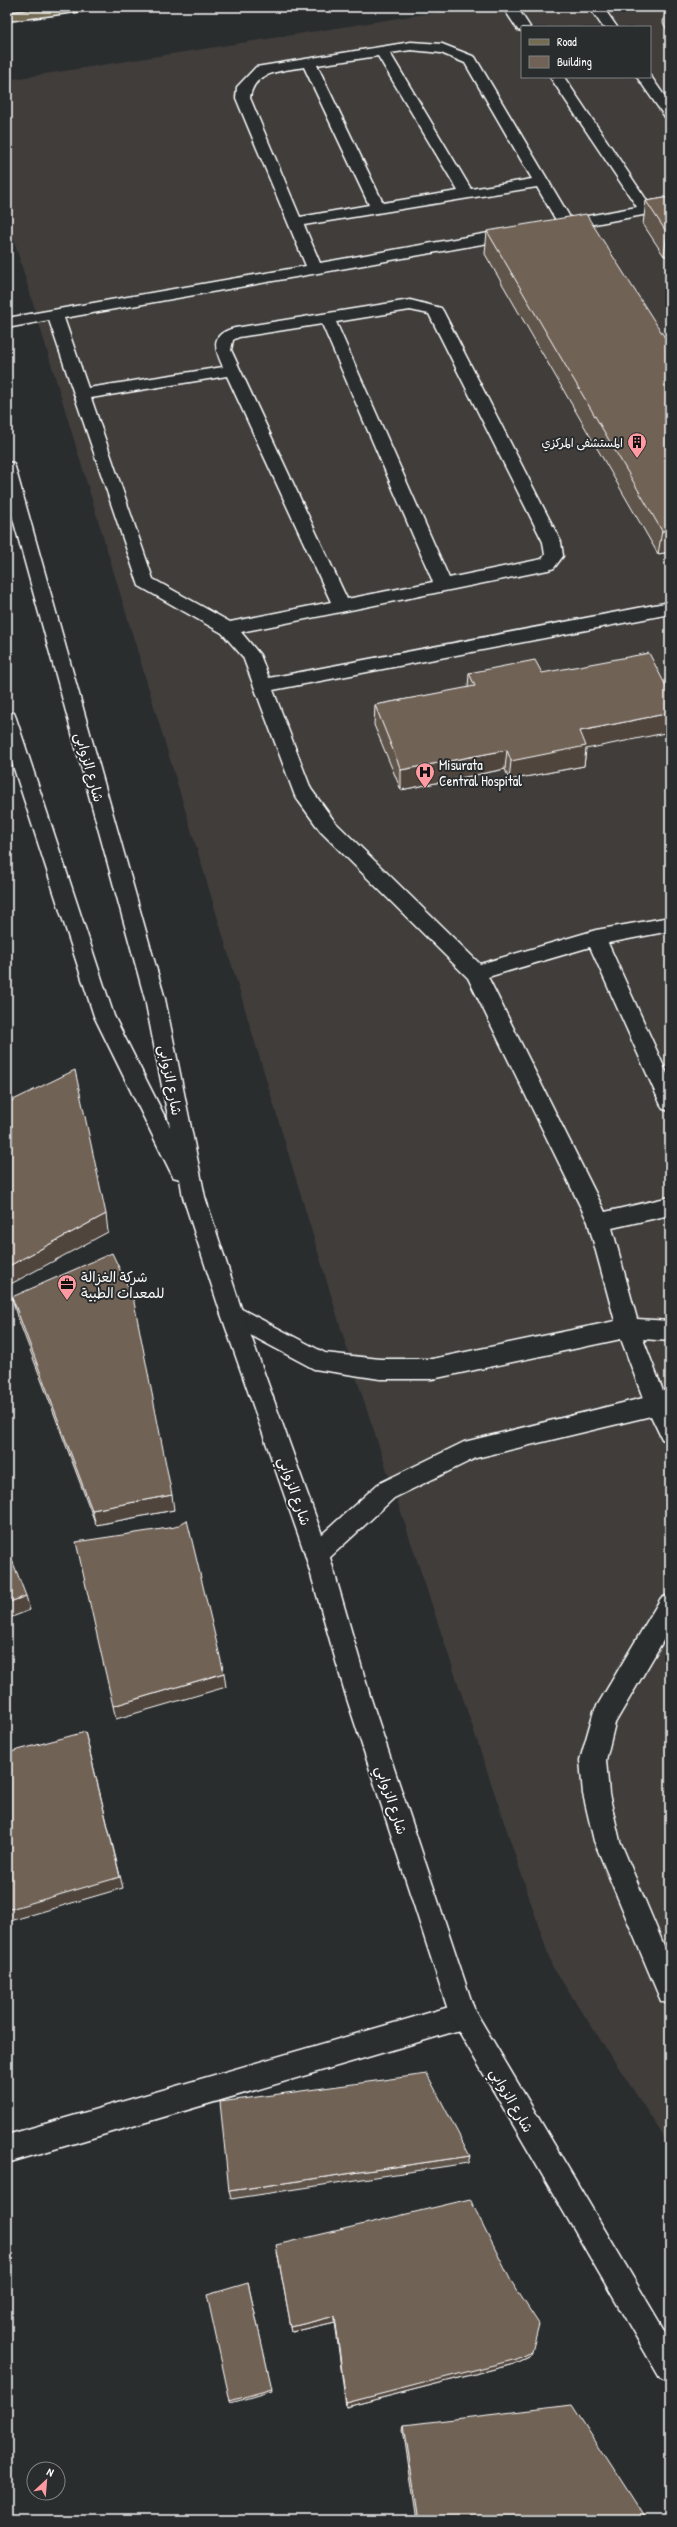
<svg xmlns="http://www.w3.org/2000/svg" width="677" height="2527" viewBox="0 0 677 2527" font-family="'Patrick Hand','Playpen Sans Arabic',sans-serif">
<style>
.built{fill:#3f3d3a;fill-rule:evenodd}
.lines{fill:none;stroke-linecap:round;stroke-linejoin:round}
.lane-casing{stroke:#fff;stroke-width:3}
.street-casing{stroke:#fff;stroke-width:3}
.secondary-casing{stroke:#fff;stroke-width:3}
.primary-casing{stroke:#fff;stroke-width:3}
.lane{fill:#2a2d2e;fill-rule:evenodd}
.street{fill:#2a2d2e;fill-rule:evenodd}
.secondary{fill:#2a2d2e;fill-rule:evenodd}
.primary{fill:#736b52;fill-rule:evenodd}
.wall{fill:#61544b;stroke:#fff}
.shaded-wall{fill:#4f453d;stroke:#fff}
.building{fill:#716257;stroke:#fff}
.labels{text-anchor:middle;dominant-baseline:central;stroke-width:4;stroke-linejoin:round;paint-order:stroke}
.far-poi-label{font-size:12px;fill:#fff;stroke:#2a2d2e;text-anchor:end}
.poi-label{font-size:14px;fill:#fff;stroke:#2a2d2e;text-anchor:start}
.street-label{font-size:14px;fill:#fff;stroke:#2a2d2e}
</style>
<rect width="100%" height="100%" fill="#2a2d2e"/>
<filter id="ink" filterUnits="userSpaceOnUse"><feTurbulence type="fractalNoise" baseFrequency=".025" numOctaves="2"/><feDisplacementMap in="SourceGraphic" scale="8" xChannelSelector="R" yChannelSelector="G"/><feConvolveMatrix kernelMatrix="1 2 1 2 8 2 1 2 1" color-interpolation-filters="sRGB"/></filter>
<g filter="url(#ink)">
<!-- built -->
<path class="built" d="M468,7H670V2146L552,1966L351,1362L7,217V80ZM522,27H650V77H522Z"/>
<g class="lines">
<!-- lane casing -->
<g class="lane-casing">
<g id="lane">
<path d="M503,7H517L530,27H522V31L518,30Z"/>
<path d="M589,7H603L617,27H603Z"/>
<path d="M411,42L442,44L475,57L571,219L637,207L550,77H564L650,205L670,202V210L562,230L554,225L557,222L537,187L304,225L320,263L516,228L524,233L516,238L64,318L88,388L223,367C214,347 210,334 235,328L410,300L441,308L443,311L561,542L563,556L554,568L548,570L241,632L260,655L269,678L670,602V614L273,690L311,789L335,822L480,964L596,930L670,917V931L608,943L670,1080V1111L663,1109L660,1103L590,947L488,977L605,1212L670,1197V1215L612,1228L637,1319L670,1321V1341L643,1339L663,1391L670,1389V1442L662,1439L651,1416L476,1458L394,1498L325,1562L317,1565L309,1562L305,1554L309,1546L378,1484L464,1442L643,1398L621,1339L432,1379H380L314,1369L224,1321L221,1314L224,1307L232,1304L325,1353L380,1359H432L615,1321L588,1222L468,978L321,832L295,796L243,657L222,633L139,586L49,320L7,328V318L306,266L236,98L237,87L256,67ZM411,50L441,53L465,63L532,179L471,189L390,53ZM378,56L458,191L383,203L317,65ZM304,67L369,205L300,217L250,98C253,71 282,71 304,67ZM410,310L429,314L543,542L545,555L542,559L449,578L336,322ZM322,324L433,582L347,599L231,350L233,340L239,337ZM227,376L331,602L230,622L153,579L91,398Z"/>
<path d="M650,75L670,104V118L665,117L637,77Z"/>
<path d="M670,1595V1629L615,1723L606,1760L609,1794L620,1841L670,1960V2005L661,2001L594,1841L583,1794L580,1760L594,1711L661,1598Z"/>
</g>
</g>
<!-- street casing -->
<g class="street-casing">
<path id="street" d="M463,2003L473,2006L476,2016L473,2026L463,2029L7,2163V2135Z"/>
</g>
<!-- secondary casing -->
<g class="secondary-casing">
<path id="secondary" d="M7,462L13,463L15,467L165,999L205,1197L243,1314L329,1554L370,1696L474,2009L670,2340V2383L660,2378L450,2016L346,1696L305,1554L221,1314L183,1197L180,1179L173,1177L94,1016L7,747V712L14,713L16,718L114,1016L170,1127L145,999L7,497Z"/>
</g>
<!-- primary casing -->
<g class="primary-casing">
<path id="primary" d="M52,7H90L83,11L7,21V13Z"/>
</g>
<!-- lane -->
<use href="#lane" class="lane"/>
<!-- street -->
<use href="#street" class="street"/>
<!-- secondary -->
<use href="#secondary" class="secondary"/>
<!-- primary -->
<use href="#primary" class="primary"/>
</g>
<!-- wall -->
<g class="wall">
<path d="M665,7H670V35L663,23Z"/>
<path d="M670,197V255L664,256L643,224L646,201Z"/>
<path d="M487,231L669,344L670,552L658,554L485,254Z"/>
<path d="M469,673H542L586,749L584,766L509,780L505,769L401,790L374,725L375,705L468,688Z"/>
<path d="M12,1297L174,1510L96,1525L16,1313Z"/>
<path d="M470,2156L468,2163L231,2199L229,2191Z"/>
<path d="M277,2252L532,2352L529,2357L514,2364L346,2407L335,2322L292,2332Z"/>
<path d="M404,2425L646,2520H417L403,2429Z"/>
</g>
<!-- shaded-wall -->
<g class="shaded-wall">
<path d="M667,233H670V255L664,256Z"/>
<path d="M670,530V552L658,554L662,531Z"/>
<path d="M670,713V732L586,749L584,766L509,780L511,761L580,731Z"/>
<path d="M507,750L505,769L401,790V770Z"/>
<path d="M106,1214L108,1232L7,1286V1267Z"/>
<path d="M172,1495L174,1510L96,1525L92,1510Z"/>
<path d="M26,1596L30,1610L7,1619V1603Z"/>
<path d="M224,1673L226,1687L116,1719L113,1706Z"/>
<path d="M85,1732L123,1888L7,1922V1910Z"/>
<path d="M248,2283L272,2391L231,2403L230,2401Z"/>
<path d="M335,2316V2322L292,2332L291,2327Z"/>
<path d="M532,2352L529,2357L514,2364L346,2407V2403Z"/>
</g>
<!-- building -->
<g class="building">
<path d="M665,7H670V16Z"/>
<path d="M670,197V233H667L646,201Z"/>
<path d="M586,214L669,344L670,343V530L662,531L487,231Z"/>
<path d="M649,653L670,694V713L580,731L586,746L511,761L507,750L401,770L375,705L475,686L469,673L535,660L542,673Z"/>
<path d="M75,1070L106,1214L7,1267V1103Z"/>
<path d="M112,1253L133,1297L172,1495L92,1510L12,1297Z"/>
<path d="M187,1520L224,1673L113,1706L76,1542L175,1527Z"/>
<path d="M7,1547L26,1596L7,1603Z"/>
<path d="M85,1732L120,1877L7,1910V1753Z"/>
<path d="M427,2074L470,2156L229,2191L220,2102Z"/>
<path d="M470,2199L511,2281L539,2324L532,2352L517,2359L346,2403L335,2316L291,2327L276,2245Z"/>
<path d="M248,2283L272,2389L230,2401L207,2295Z"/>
<path d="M572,2405L646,2520H419L404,2425Z"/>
</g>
</g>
<!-- icons -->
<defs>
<g id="building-pin" transform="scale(1)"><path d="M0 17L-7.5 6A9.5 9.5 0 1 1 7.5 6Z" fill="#ff9aa2" stroke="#2a2d2e"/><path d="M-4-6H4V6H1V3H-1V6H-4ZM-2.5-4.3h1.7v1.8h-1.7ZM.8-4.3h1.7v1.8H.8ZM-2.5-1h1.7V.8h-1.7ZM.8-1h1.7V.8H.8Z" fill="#111"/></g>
<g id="hospital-pin" transform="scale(1)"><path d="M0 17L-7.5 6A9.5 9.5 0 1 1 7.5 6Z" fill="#ff9aa2" stroke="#2a2d2e"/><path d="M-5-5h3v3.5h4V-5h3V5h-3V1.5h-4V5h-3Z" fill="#111"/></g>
<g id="office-pin" transform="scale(1)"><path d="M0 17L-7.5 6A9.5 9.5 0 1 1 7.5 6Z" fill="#ff9aa2" stroke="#2a2d2e"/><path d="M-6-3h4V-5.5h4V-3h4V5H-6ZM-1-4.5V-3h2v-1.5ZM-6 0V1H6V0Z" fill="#111"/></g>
</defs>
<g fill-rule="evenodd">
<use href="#building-pin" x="637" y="442"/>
<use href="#hospital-pin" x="425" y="772"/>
<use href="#office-pin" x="67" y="1284"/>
</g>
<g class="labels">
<!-- far-poi labels -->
<g class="far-poi-label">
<text x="623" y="442">المستشفى المركزي</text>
</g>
<!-- poi labels -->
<g class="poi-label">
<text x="439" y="764">Misurata<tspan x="439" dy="16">Central Hospital</tspan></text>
<text x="81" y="1276">شركة الغزالة<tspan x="81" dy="16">للمعدات الطبية</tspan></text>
</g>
<!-- street labels -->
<g class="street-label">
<text transform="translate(90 767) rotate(74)">شارع الزوابى</text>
<text transform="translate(171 1080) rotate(79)">شارع الزوابى</text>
<text transform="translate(295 1491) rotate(71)">شارع الزوابي</text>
<text transform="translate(392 1800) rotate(72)">شارع الزوابي</text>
<text transform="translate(512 2100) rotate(60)">شارع الزوابي</text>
</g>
</g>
<!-- margin -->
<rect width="677" height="2527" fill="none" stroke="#2a2d2e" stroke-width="24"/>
<rect x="12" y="12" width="653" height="2503" fill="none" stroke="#fff" stroke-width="1.5" filter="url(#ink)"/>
<!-- legend -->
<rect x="521" y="26" width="130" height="52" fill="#2a2d2e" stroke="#7f8182"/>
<rect x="529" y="39" width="20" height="6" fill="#736b52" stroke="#7f8182"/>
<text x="557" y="46" font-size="12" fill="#ffffff">Road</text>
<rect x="529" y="56" width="20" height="12" fill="#716257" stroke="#7f8182"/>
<text x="557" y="66" font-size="12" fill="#ffffff">Building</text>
<!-- north arrow -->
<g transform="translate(46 2481) rotate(26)"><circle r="19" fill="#2a2d2e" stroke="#7f8182"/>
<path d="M0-3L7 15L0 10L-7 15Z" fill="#ff9aa2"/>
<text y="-6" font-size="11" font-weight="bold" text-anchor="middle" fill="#ffffff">N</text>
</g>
</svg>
